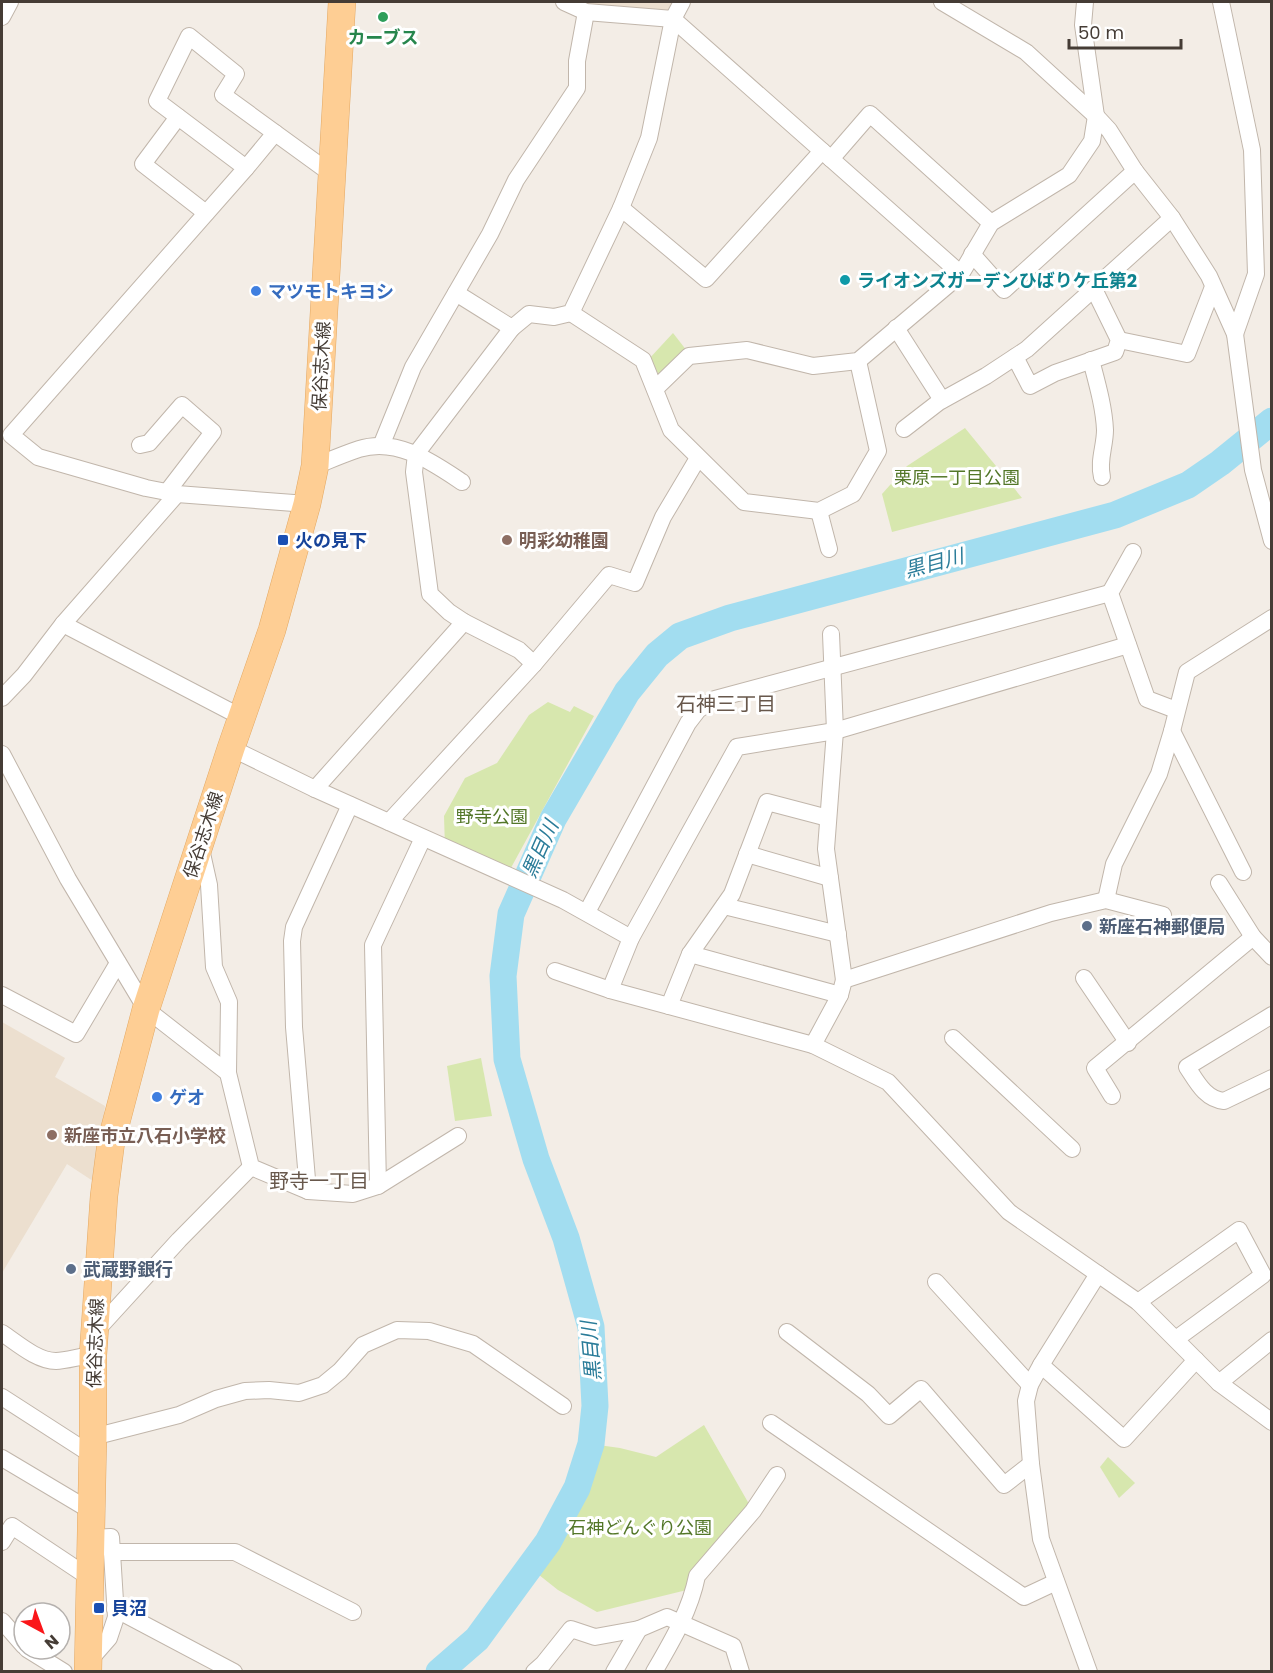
<svg xmlns="http://www.w3.org/2000/svg" width="1273" height="1673" viewBox="0 0 1273 1673" font-family="Poppins,'Noto Sans JP',sans-serif">
<style>
.education{fill:#ecdfcf}
.green{fill:#d7e7ae}
.lines{fill:none;stroke-linecap:round;stroke-linejoin:round}
.river{stroke:#a2ddf0;stroke-width:27}
.street-casing{stroke:#c1b6ab;stroke-width:18}
.primary-casing{stroke:#e3a863;stroke-width:28}
.street{stroke:#fff;stroke-width:16}
.primary{stroke:#fece94;stroke-width:27}
.leisure-dot{fill:#2e9e5b;stroke:#fff;stroke-width:2}
.culture-dot{fill:#0f9aa8;stroke:#fff;stroke-width:2}
.shop-dot{fill:#3f7fe0;stroke:#fff;stroke-width:2}
.transit-dot{fill:#1a4fb4;stroke:#fff;stroke-width:2}
.education-dot{fill:#8d6e63;stroke:#fff;stroke-width:2}
.service-dot{fill:#5c6f8a;stroke:#fff;stroke-width:2}
.labels{text-anchor:middle;dominant-baseline:central;stroke-width:6;stroke-linejoin:round;paint-order:stroke}
.leisure-label{font-size:18px;font-weight:bold;fill:#27864d;stroke:#fff}
.culture-label{font-size:18px;font-weight:bold;fill:#0d838f;stroke:#fff;text-anchor:start}
.shop-label{font-size:18px;font-weight:bold;fill:#366cbe;stroke:#fff;text-anchor:start}
.street-label{font-size:18px;fill:#453c35;stroke:#fff}
.park-label{font-size:18px;fill:#537728;stroke:#fff}
.transit-label{font-size:18px;font-weight:bold;fill:#164399;stroke:#fff;text-anchor:start}
.education-label{font-size:18px;font-weight:bold;fill:#785e54;stroke:#fff;text-anchor:start}
.service-label{font-size:18px;font-weight:bold;fill:#4e5e75;stroke:#fff;text-anchor:start}
.water-label{font-size:20px;font-style:italic;fill:#2a7c99;stroke:#fff}
.neighbourhood-label{font-size:20px;fill:#68584c;stroke:#fff}
</style>
<rect width="100%" height="100%" fill="#f3ede6"/>
<!-- education -->
<g class="education">
<path d="M583,2H677L671,13L592,6Z"/>
<path d="M2,1022L65,1058L55,1077L105,1106L96,1183L67,1164L2,1273Z"/>
</g>
<!-- green -->
<g class="green">
<path d="M673,333L687,351L661,377L648,360Z"/>
<path d="M965,428L1022,498L892,532L882,494L907,466Z"/>
<path d="M548,702L570,712L574,706L594,716L507,875L445,848L444,816L465,778L497,763L529,715Z"/>
<path d="M481,1058L492,1116L455,1121L447,1066Z"/>
<path d="M704,1425L753,1511L695,1588L597,1612L558,1590L529,1567C559,1528 576,1491 591,1444L620,1448L656,1457Z"/>
<path d="M1108,1457L1135,1483L1119,1498L1100,1467Z"/>
</g>
<g class="lines">
<!-- river -->
<path class="river" d="M439,1672L477,1639L548,1542L577,1488L591,1444L595,1406L591,1327L566,1238L536,1159L507,1059L503,976L511,914L553,819L627,692L657,655L680,636L730,618L1115,515L1188,485L1220,463L1272,421"/>
<!-- street casing -->
<g class="street-casing">
<g id="street">
<path d="M564,2L586,12L673,19L961,274"/>
<path d="M942,2L1026,52L1096,116L1109,130L1135,171L1172,218L1209,276L1235,334L1253,470L1272,541"/>
<path d="M1221,2L1252,150L1256,274L1235,334"/>
<path d="M2,17L10,2"/>
<path d="M178,117L143,164L206,213"/>
<path d="M831,159L870,114L991,223"/>
<path d="M246,168L275,133"/>
<path d="M621,208L706,279L822,151"/>
<path d="M972,254L1004,290L1135,171"/>
<path d="M456,293L512,328L529,314L554,317L571,313L621,208L649,138L673,19L682,2"/>
<path d="M571,313L643,360L671,430L744,502L819,511L853,494L878,451L858,361"/>
<path d="M512,328L416,454L414,472L430,594L449,612L464,622L519,650L534,664"/>
<path d="M896,328L942,400"/>
<path d="M1119,340L1187,354L1213,287"/>
<path d="M1015,357L1030,386L1055,373L1115,352L1119,340L1094,289"/>
<path d="M1091,360C1097,383 1104,407 1105,430C1105,446 1098,461 1102,477"/>
<path d="M655,389L689,356L747,350L813,366L858,361L961,274L991,223L1069,175L1092,141L1096,116L1083,25L1085,2"/>
<path d="M904,429L939,402L986,376L1027,349L1172,218"/>
<path d="M140,445L149,443L182,405L213,432L167,492"/>
<path d="M381,446L413,367L490,234L516,180L577,88V61L586,12"/>
<path d="M315,466C330,460 344,454 359,449C397,437 432,462 462,482"/>
<path d="M307,504L177,494L146,488L38,457L11,435L246,168L157,101L189,36L236,74L223,95L333,175"/>
<path d="M819,511L829,549"/>
<path d="M1133,552L1110,593L1147,699L1176,710"/>
<path d="M63,624L243,718"/>
<path d="M831,634L835,731L826,849L844,980"/>
<path d="M2,698L24,675L63,624L177,494"/>
<path d="M1172,731L1243,872"/>
<path d="M231,748L315,789L563,900L631,938"/>
<path d="M2,754L68,879L146,1009L228,1073"/>
<path d="M315,789L464,622"/>
<path d="M389,822L534,664L609,575L635,583L663,517L698,458"/>
<path d="M201,849L209,885L214,967L229,1002L228,1073L251,1167L308,1191L353,1194L378,1186L458,1136"/>
<path d="M747,854L830,878"/>
<path d="M1219,883L1253,937L1272,957"/>
<path d="M1106,900L1114,864L1159,774L1172,731L1187,672L1272,618"/>
<path d="M724,906L838,934"/>
<path d="M587,912L688,723L698,710L715,699L1110,593"/>
<path d="M690,954L840,995"/>
<path d="M555,971L610,990L813,1045L888,1082L1009,1212L1138,1302L1219,1383L1272,1422"/>
<path d="M1084,978L1128,1043"/>
<path d="M610,990L631,938L737,747L835,731L1128,645"/>
<path d="M2,995L76,1034L118,963"/>
<path d="M669,1006L690,954L732,894L767,802L828,818"/>
<path d="M1272,1015L1187,1067C1197,1082 1205,1099 1224,1101L1272,1078"/>
<path d="M953,1038L1072,1149"/>
<path d="M813,1045L840,995L844,980L1051,913L1106,900L1163,915"/>
<path d="M1112,1096L1095,1068L1253,937"/>
<path d="M378,1186L373,945L423,838"/>
<path d="M308,1191L294,1027L292,941L294,927L350,805"/>
<path d="M936,1282L1030,1385"/>
<path d="M1138,1302L1239,1230L1263,1275L1176,1339"/>
<path d="M95,1332L179,1240L251,1167"/>
<path d="M787,1332L868,1394L889,1416L921,1389L1004,1485L1031,1464"/>
<path d="M2,1333C17,1343 37,1361 56,1361C66,1361 81,1356 93,1355"/>
<path d="M1041,1365L1124,1439L1196,1360"/>
<path d="M1219,1383L1272,1340"/>
<path d="M2,1397L92,1455"/>
<path d="M771,1423L1024,1597L1056,1582"/>
<path d="M93,1437L179,1415L216,1399L245,1391L269,1390L299,1393L323,1385L340,1371L363,1345L397,1330L429,1331L473,1344L563,1406"/>
<path d="M2,1458L91,1511"/>
<path d="M2,1542L12,1526L90,1578"/>
<path d="M112,1552H235L353,1612"/>
<path d="M115,1609L234,1672"/>
<path d="M2,1621L24,1646"/>
<path d="M27,1649L64,1672"/>
<path d="M88,1662L109,1638L116,1617L111,1537L91,1538"/>
<path d="M534,1672L543,1664L571,1629L595,1637L639,1629L667,1617L733,1646L741,1672"/>
<path d="M614,1672L639,1629"/>
<path d="M654,1672C672,1641 690,1611 697,1576L753,1511L777,1475"/>
<path d="M1089,1672L1041,1539L1031,1464L1026,1401L1030,1385L1041,1365L1098,1274"/>
</g>
</g>
<!-- primary casing -->
<g class="primary-casing">
<path id="primary" d="M88,1672L93,1437V1355L104,1196L111,1142L146,1009L231,748L272,630L307,504L315,466L342,2"/>
</g>
<!-- street -->
<use href="#street" class="street"/>
<!-- primary -->
<use href="#primary" class="primary"/>
</g>
<!-- markers -->
<circle class="leisure-dot" cx="383" cy="17" r="6"/>
<circle class="culture-dot" cx="845" cy="280" r="6"/>
<g class="shop-dot">
<circle cx="256" cy="291" r="6"/>
<circle cx="157" cy="1097" r="6"/>
</g>
<g class="transit-dot">
<rect x="277" y="534" width="12" height="12" rx="3"/>
<rect x="93" y="1602" width="12" height="12" rx="3"/>
</g>
<g class="education-dot">
<circle cx="507" cy="540" r="6"/>
<circle cx="52" cy="1135" r="6"/>
</g>
<g class="service-dot">
<circle cx="1087" cy="926" r="6"/>
<circle cx="71" cy="1269" r="6"/>
</g>
<g class="labels">
<!-- leisure labels -->
<g class="leisure-label">
<text x="383" y="37">カーブス</text>
</g>
<!-- culture labels -->
<g class="culture-label">
<text x="857" y="280">ライオンズガーデンひばりケ丘第2</text>
</g>
<!-- shop labels -->
<g class="shop-label">
<text x="268" y="291">マツモトキヨシ</text>
<text x="169" y="1097">ゲオ</text>
</g>
<!-- street labels -->
<g class="street-label">
<text transform="translate(321 366) rotate(-87)">保谷志木線</text>
<text transform="translate(203 835) rotate(-72)">保谷志木線</text>
<text transform="translate(95 1343) rotate(-88)">保谷志木線</text>
</g>
<!-- park labels -->
<g class="park-label">
<text x="957" y="477">栗原一丁目公園</text>
<text x="492" y="816">野寺公園</text>
<text x="640" y="1527">石神どんぐり公園</text>
</g>
<!-- transit labels -->
<g class="transit-label">
<text x="295" y="540">火の見下</text>
<text x="111" y="1608">貝沼</text>
</g>
<!-- education labels -->
<g class="education-label">
<text x="519" y="540">明彩幼稚園</text>
<text x="64" y="1135">新座市立八石小学校</text>
</g>
<!-- service labels -->
<g class="service-label">
<text x="1099" y="926">新座石神郵便局</text>
<text x="83" y="1269">武蔵野銀行</text>
</g>
<!-- water labels -->
<g class="water-label">
<text transform="translate(934 563) rotate(-15)">黒目川</text>
<text transform="translate(540 849) rotate(-66)">黒目川</text>
<text transform="translate(591 1351) rotate(-95)">黒目川</text>
</g>
<!-- neighbourhood labels -->
<g class="neighbourhood-label">
<text x="726" y="704">石神三丁目</text>
<text x="319" y="1181">野寺一丁目</text>
</g>
</g>
<!-- border -->
<rect width="1273" height="1673" fill="none" stroke="#453c35" stroke-width="6"/>
<!-- north arrow -->
<g transform="translate(42 1631) rotate(139)"><circle r="28" fill="#ffffff" stroke="#b5b1ae" stroke-width="1.5"/>
<path d="M0-4.5L10 22L0 15L-10 22Z" fill="#fa1619"/>
<text y="-9" font-size="16" font-weight="bold" text-anchor="middle" fill="#453c35">N</text>
</g>
<!-- scale -->
<path d="M1069 39v9h112v-9" fill="none" stroke="#453c35" stroke-width="3"/>
<text x="1078" y="39" font-size="18" fill="#453c35" stroke="#ffffff" stroke-width="4.5" paint-order="stroke">50 m</text>
</svg>
